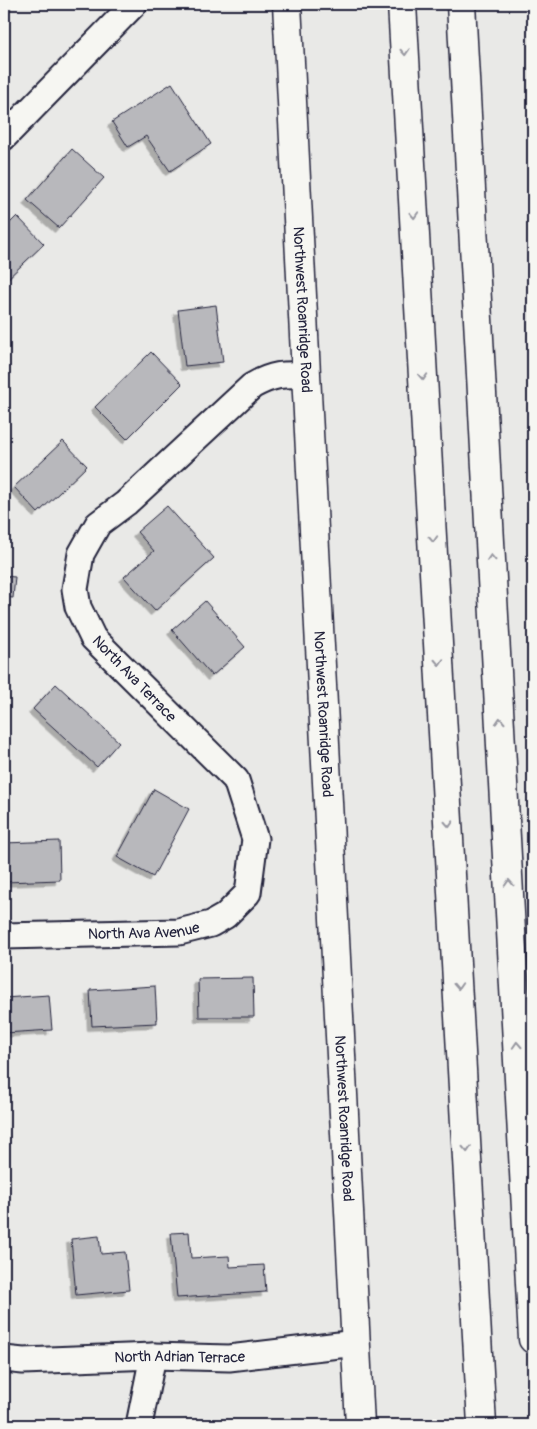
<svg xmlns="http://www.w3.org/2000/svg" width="537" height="1429" viewBox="0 0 537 1429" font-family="Pangolin,sans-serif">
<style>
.building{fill:#b8b8bc;stroke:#22223b;filter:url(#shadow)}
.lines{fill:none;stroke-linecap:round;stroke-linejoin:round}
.minor-casing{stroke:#22223b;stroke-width:29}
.tertiary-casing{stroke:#22223b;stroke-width:31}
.motorway-casing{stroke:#22223b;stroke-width:31}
.minor{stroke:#f6f6f2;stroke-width:25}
.tertiary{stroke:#f6f6f2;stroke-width:28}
.motorway{stroke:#f6f6f2;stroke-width:28}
.oneway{stroke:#9797a0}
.labels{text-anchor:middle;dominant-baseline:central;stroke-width:4;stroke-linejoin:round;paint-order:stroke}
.street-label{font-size:15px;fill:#22223b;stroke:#f6f6f2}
</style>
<defs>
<filter id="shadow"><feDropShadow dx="-4.5" dy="4.5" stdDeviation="0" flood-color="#0004"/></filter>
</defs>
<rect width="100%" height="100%" fill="#e9e9e7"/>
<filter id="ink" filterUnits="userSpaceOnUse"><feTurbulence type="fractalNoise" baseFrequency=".02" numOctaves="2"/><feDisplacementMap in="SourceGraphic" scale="10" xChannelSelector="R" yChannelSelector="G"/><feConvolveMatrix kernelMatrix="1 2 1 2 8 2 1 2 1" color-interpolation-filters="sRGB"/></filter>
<g filter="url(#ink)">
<!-- building -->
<g class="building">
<path d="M4,4H16L4,11Z"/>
<path d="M172,83L211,144L170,171L146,136L128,147L112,122Z"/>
<path d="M72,149L104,178L59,228L27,200Z"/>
<path d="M17,216L44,244L4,282V229Z"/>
<path d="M216,305L223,362L185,366L178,310Z"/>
<path d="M151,352L182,384L127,439L95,407Z"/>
<path d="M63,441L87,466L38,513L14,487Z"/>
<path d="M167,506L214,558L155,611L124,577L154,551L137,532Z"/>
<path d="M4,576L15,577L13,598L4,597Z"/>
<path d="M205,601L245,647L212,676L172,630Z"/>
<path d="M56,684L119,742L97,767L33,709Z"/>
<path d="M154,789L189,809L153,877L117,857Z"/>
<path d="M59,841L60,880L5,882L4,843Z"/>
<path d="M253,978L254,1017H199L198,979Z"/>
<path d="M155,986L157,1023L92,1026L90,990Z"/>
<path d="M49,995L52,1030L4,1033V998Z"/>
<path d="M189,1232L191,1258L229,1256L230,1267L264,1265L266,1292L177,1298L171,1233Z"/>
<path d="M99,1236L101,1254L125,1252L129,1290L76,1295L71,1239Z"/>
</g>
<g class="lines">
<!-- minor casing -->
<g class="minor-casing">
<g id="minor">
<path d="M4,137L134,4"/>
<path id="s1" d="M4,936L179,932L211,924L225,916L248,893L255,839L236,780L93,638L78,607L75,589L81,554L98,524L126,503L252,386C273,374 283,374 306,375"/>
<path id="s2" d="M4,1359L23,1361L153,1356L229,1358L356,1343"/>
<path d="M139,1425L153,1356"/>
</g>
</g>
<!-- tertiary casing -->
<g class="tertiary-casing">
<g id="tertiary">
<path id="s3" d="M287,4L360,1425"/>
</g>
</g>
<!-- motorway casing -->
<g class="motorway-casing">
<g id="motorway">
<path d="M402,4L482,1425"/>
<path d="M461,4L533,1339"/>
</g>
</g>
<!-- minor -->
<use href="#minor" class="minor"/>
<!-- tertiary -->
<use href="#tertiary" class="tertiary"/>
<!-- motorway -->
<use href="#motorway" class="motorway"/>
</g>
<!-- one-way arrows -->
<defs><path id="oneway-chevron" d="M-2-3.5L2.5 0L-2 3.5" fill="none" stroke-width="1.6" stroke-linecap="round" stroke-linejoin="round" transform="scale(1.25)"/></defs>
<g class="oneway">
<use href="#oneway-chevron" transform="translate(405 52) rotate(87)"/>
<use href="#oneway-chevron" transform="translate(414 215) rotate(87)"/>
<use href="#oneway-chevron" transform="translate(423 377) rotate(87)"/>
<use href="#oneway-chevron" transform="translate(433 539) rotate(87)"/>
<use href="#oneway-chevron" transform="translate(491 558) rotate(-93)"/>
<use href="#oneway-chevron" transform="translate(439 662) rotate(87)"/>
<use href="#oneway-chevron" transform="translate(500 721) rotate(-93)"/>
<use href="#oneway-chevron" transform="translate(449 824) rotate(87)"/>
<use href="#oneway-chevron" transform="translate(509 883) rotate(-93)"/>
<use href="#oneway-chevron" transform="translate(458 986) rotate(87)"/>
<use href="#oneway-chevron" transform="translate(517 1045) rotate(-93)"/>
<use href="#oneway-chevron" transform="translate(467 1149) rotate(87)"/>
</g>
</g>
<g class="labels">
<!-- street labels -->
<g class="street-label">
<text stroke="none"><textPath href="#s3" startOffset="306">Northwest Roanridge Road</textPath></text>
<text transform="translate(134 679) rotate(46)">North Ava Terrace</text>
<text stroke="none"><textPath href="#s3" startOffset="711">Northwest Roanridge Road</textPath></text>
<text stroke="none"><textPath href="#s1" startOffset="140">North Ava Avenue</textPath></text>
<text stroke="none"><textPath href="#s3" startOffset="1116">Northwest Roanridge Road</textPath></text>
<text stroke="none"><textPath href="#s2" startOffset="176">North Adrian Terrace</textPath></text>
</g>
</g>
<!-- margin -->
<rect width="537" height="1429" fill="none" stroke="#f6f6f2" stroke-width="20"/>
<rect x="10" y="10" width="517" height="1409" fill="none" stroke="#22223b" stroke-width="2" filter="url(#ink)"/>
</svg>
